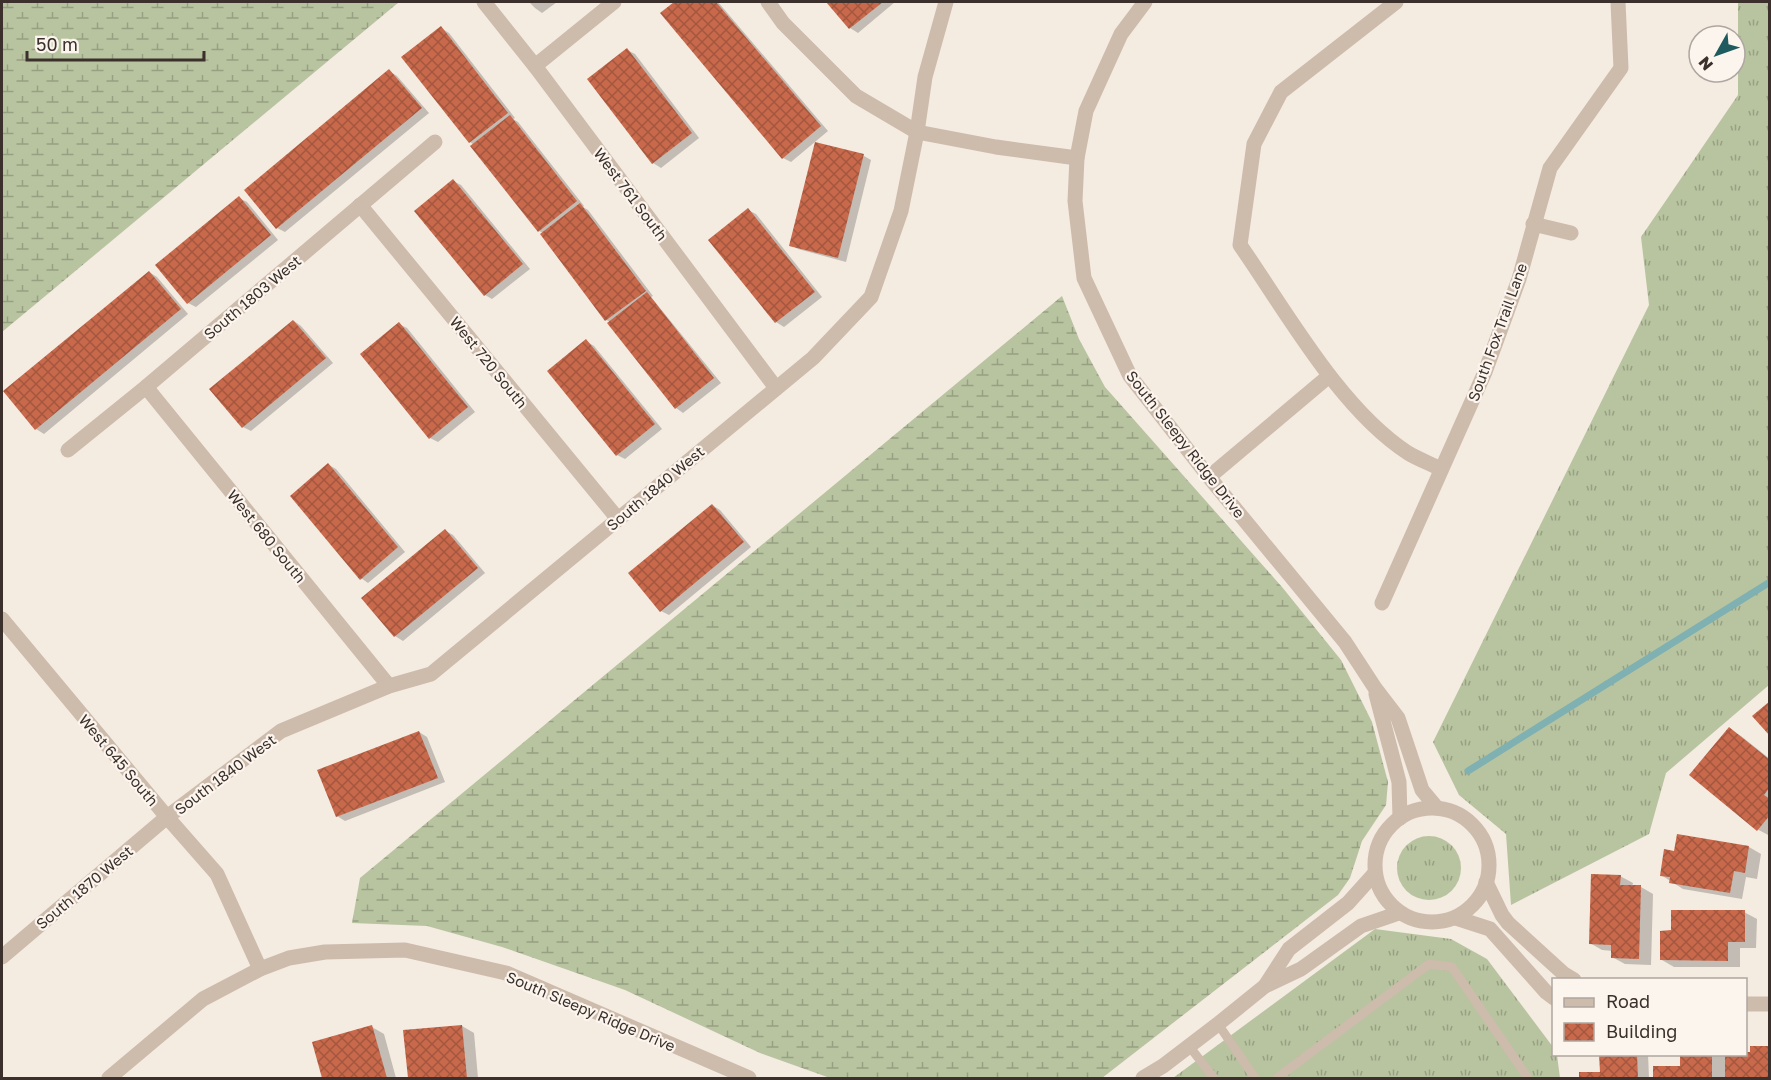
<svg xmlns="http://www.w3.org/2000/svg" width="1771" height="1080" viewBox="0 0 1771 1080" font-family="'Golos Text',sans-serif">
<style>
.grass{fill:url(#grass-tufts)}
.wetland{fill:url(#wetland-marsh)}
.shadow{fill:#0003}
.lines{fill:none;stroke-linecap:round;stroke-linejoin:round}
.stream{stroke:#7fb0b2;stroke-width:7}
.building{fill:url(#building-cross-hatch)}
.service{stroke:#cdbbac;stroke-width:9}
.minor{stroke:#cdbbac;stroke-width:15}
.tertiary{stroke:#cdbbac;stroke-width:15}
.labels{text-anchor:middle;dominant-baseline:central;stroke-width:4.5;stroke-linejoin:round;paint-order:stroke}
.street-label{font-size:15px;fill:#3b302b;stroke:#fbf5ee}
</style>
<defs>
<pattern id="grass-tufts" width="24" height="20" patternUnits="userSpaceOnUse" patternTransform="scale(1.5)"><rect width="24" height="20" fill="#b8c4a0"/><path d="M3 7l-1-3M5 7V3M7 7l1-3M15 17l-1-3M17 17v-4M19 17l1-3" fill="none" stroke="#97a083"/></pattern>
<pattern id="wetland-marsh" width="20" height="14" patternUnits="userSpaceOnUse" patternTransform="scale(1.5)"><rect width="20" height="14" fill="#b8c4a0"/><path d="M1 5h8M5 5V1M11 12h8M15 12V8" fill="none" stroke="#97a083"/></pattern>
<pattern id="building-cross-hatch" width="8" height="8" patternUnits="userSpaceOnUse" patternTransform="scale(1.5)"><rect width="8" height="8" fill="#c8694b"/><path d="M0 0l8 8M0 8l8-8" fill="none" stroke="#a4573f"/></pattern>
</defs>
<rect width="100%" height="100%" fill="#f4ebe1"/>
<!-- grass -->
<g class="grass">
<path d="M1738,2H1770L1769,685L1666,773L1649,834L1511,905L1506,834L1459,795L1433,742L1649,305L1641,237L1738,95Z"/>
<circle cx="1429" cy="868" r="32"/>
<path d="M1375,929L1451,939L1487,959L1553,1047L1554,1054L1557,1055L1560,1078H1173Z"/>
</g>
<!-- wetland -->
<g class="wetland">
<path d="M2,2H399L2,332Z"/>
<path d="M1062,296L1079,339L1105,387L1282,587L1341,660L1372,722L1388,782L1386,805L1362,841L1350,878L1338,895L1102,1078H830L760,1053L625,990L502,947L427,926L352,923L360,878Z"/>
</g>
<!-- shadow -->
<g class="shadow">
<path d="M529,2H557L542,13L535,8Z"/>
<path d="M676,2H718L828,131L791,162L783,158L662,13Z"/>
<path d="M828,2H895L858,33L850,28Z"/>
<path d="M441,28L449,33L515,118L513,119L518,122L584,206L583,207L588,210L653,296L651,297L721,383L683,413L676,408L611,322L606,320L543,233L539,231L474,145L470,142Z"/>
<path d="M627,50L635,54L699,138L661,168L653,163Z"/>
<path d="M389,71L397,76L429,113L285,232L277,228Z"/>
<path d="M864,156L871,160L846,262L798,249L791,245Z"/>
<path d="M453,181L461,185L530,269L492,299L485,295Z"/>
<path d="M239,198L247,202L278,240L196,307L188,303Z"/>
<path d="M748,210L756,214L822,297L784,327L776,322L710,240Z"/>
<path d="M149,272L157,277L188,314L44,434L36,429L5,391Z"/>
<path d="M294,321L301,326L333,363L251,431L243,427Z"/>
<path d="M399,324L407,328L475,412L438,442L430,438Z"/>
<path d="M586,341L594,346L662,429L625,459L617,455Z"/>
<path d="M329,465L336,469L405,552L368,583L361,578Z"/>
<path d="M712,505L720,510L751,547L669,615L661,611Z"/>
<path d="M446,531L453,535L485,573L403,641L395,636Z"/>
<path d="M1729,729L1741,736L1770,759V836L1757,829Z"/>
<path d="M419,732L427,737L445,782L345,821L337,816Z"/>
<path d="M1749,847L1761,854L1757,879L1746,877L1742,899L1683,889L1661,875L1675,853Z"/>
<path d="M1620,876L1633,883L1632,887H1641L1653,894L1651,965L1625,964L1612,957L1613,951L1602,950L1590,943Z"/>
<path d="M1744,912L1757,919L1756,948H1740V967H1674L1662,960Z"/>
<path d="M462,1026L474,1033L478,1078H409L404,1031Z"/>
<path d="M372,1027L384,1034L396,1078H324L314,1043Z"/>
<path d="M1770,1047V1078H1654V1068H1681V1054H1746Z"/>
<path d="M1601,1054H1648L1649,1078H1580V1074H1601Z"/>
</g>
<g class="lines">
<!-- stream -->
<path class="stream" d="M1468,771L1770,582"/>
</g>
<!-- building -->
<g class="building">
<path d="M674,2H716L821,126L782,159L660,13Z"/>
<path d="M826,2H883L849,29Z"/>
<path d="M441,26L508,113L469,143L401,57Z"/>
<path d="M627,48L692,133L652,164L587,79Z"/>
<path d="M389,69L422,108L276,229L244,190Z"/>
<path d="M510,115L577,201L538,232L470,146Z"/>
<path d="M815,142L864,154L838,258L789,246Z"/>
<path d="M453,179L523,264L484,296L414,211Z"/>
<path d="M239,196L271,235L187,304L155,265Z"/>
<path d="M580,203L646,291L605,321L540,234Z"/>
<path d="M748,208L815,292L775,323L708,240Z"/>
<path d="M149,271L181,309L35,430L3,391Z"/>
<path d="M647,292L714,378L675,409L607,323Z"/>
<path d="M293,320L326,358L242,428L209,389Z"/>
<path d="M399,322L468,407L429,439L360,354Z"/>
<path d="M586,339L655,424L616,456L547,371Z"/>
<path d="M328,463L398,547L360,580L290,496Z"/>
<path d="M712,504L744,542L660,612L628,573Z"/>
<path d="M445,529L478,568L394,637L361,598Z"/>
<path d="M1770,701V736L1752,716Z"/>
<path d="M1729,727L1770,760V787L1764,795L1770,799V815L1757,831L1689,775Z"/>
<path d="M419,731L438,778L336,817L317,770Z"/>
<path d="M1677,834L1749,846L1745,873L1734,871L1730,893L1669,883L1670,877L1660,876L1664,849L1674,851Z"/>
<path d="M1591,874L1621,875L1620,885H1641L1639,959L1611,958V945L1589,944Z"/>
<path d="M1671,910H1745V942H1728V961L1660,960V931L1671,930Z"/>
<path d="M372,1025L387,1078H322L312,1042Z"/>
<path d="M462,1025L467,1078H408L403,1030Z"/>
<path d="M1750,1046H1770V1078H1725V1054H1746V1052H1750Z"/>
<path d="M1599,1054H1637L1638,1078H1579V1072H1600Z"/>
<path d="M1680,1054H1712V1078H1653V1066H1680Z"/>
</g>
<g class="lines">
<!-- service -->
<g class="service">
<path d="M1218,1024L1255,1078"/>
<path d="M1189,1046L1214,1078"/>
<path d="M1277,1078L1429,964L1452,967L1528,1078"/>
</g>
<!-- minor -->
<g class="minor">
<path d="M484,2L535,66L776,388"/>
<path d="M768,2L783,23L856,96L917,132L996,147L1077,158"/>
<path d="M1396,2L1281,92L1254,144L1240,245C1286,311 1340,409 1408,453C1418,459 1431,464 1441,469"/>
<path d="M535,66L614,2"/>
<path d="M360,205L618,519"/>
<path d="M1533,224L1571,233"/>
<path d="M146,387L389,686"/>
<path d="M68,450L146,387L435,142"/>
<path d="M1209,477L1329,376"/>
<path d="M1382,603L1485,372L1519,279L1550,168L1621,68L1618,2"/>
<path d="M2,619L167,817L217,874L260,969"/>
<path d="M1486,882L1502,915L1508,923L1564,974L1574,980"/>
<path d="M1456,918L1490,929L1546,992L1554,998"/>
<path d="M2,957L167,817L281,731L389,686L431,674L813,358L871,297L901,211L917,132L925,77L946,2"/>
<path d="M1746,1004H1770"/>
</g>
<!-- tertiary -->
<g class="tertiary">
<path d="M1145,2L1121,34L1086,111L1077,158L1075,201L1084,278L1130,376L1209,477L1345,642L1375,688L1398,718L1422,790L1437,808"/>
<path d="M1376,694L1399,782L1400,818"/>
<circle cx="1432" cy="865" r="57"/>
<path d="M1265,986L1289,949L1348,903L1375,873"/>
<path d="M109,1078L203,999L260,969L289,958L325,952L405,950L506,973L749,1078"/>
<path d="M1143,1078L1163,1066L1218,1024L1265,986L1301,969L1361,926L1399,913"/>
</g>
</g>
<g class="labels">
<!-- street labels -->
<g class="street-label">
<text transform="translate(631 194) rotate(53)">West 761 South</text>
<text transform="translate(252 297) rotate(-40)">South 1803 West</text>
<text transform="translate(1497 332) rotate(-70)">South Fox Trail Lane</text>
<text transform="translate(489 362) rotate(51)">West 720 South</text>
<text transform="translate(1186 444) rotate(52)">South Sleepy Ridge Drive</text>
<text transform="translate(655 488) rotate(-40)">South 1840 West</text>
<text transform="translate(267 536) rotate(51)">West 680 South</text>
<text transform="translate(119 760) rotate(50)">West 645 South</text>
<text transform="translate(225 774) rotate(-37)">South 1840 West</text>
<text transform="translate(84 887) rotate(-40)">South 1870 West</text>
<text transform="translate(591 1011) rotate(23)">South Sleepy Ridge Drive</text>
</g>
</g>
<!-- border -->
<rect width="1771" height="1080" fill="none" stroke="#3b302b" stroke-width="6"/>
<!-- legend -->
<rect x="1552" y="978" width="195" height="78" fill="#fbf5ee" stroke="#aea6a0" stroke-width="1.5"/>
<rect x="1564" y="998" width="30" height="9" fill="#cdbbac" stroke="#aea6a0" stroke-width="1.5"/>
<text x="1606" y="1008" font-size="18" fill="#3b302b">Road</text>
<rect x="1564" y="1023" width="30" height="18" fill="url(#building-cross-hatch)" stroke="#aea6a0" stroke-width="1.5"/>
<text x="1606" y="1038" font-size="18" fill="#3b302b">Building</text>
<!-- north arrow -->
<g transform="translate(1717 54) rotate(230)"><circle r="28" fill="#fbf5ee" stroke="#aea6a0" stroke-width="1.5"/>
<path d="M0-4.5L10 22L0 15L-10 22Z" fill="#1f5a5e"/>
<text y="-9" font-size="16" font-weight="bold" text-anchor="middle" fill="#3b302b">N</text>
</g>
<!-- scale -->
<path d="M27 51v9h177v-9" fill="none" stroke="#3b302b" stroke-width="3"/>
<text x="36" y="51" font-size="18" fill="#3b302b" stroke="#fbf5ee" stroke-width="4.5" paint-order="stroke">50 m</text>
</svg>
